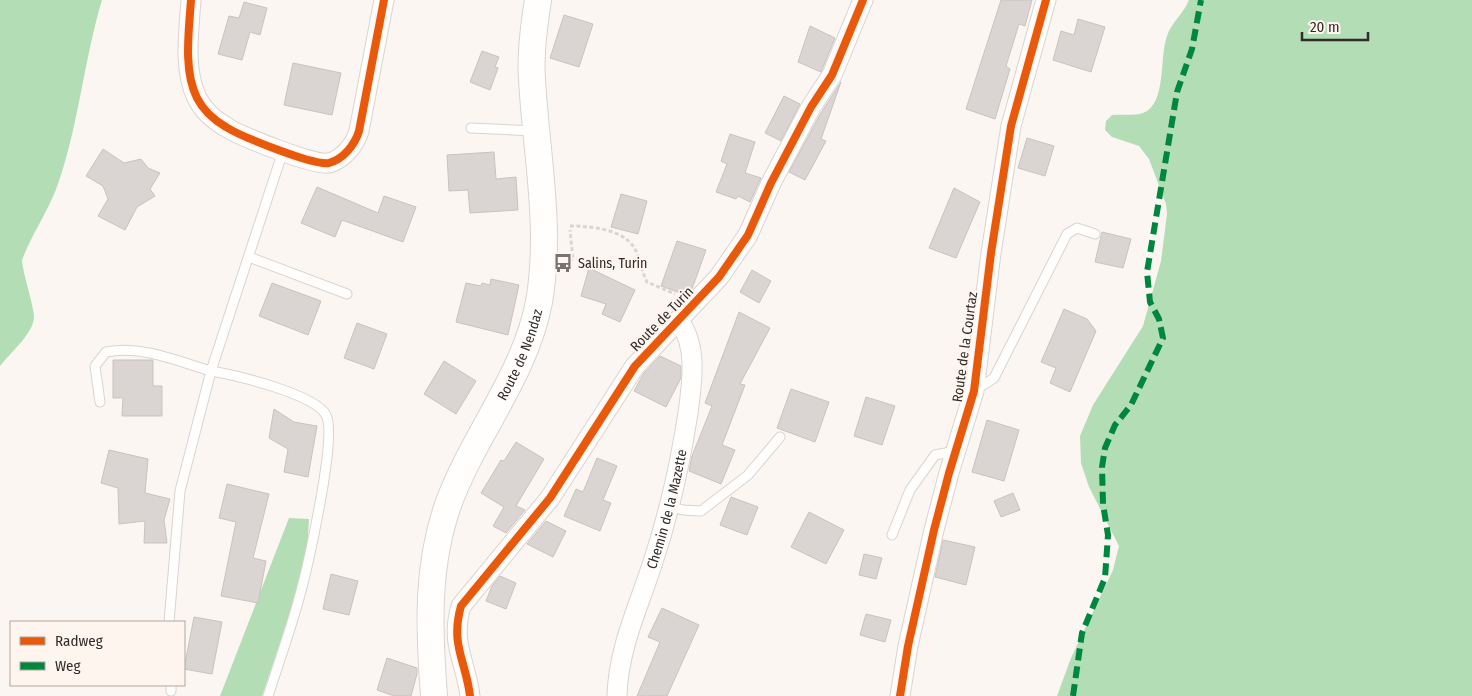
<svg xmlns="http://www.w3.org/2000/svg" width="1472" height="696" viewBox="0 0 1472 696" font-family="'Fira Sans Condensed',sans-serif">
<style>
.forest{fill:#b3ddb4}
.building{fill:#dad5d2;stroke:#c8c3c0}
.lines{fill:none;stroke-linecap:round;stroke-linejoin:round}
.service-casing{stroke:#d9d4d1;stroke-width:11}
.minor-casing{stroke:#d9d4d1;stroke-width:21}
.secondary-casing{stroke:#d9d4d1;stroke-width:28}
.path{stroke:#d8d6d5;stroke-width:3;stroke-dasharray:4 2.5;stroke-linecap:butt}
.service{stroke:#fffefd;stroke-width:9}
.minor{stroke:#fffefd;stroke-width:19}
.secondary{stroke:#fffefd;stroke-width:26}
.quiet{stroke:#00873e;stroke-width:6;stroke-dasharray:12 6;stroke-linecap:butt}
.cycleway-casing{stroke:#fff5ef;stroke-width:11}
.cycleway{stroke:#e8590c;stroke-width:8}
.labels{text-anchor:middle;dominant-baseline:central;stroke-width:4;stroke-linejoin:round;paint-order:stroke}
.poi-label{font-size:14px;fill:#312c29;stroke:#fff5ef;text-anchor:start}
.street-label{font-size:14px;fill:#312c29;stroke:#fff5ef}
</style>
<rect width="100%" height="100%" fill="#fcf6f2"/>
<!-- forest -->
<g class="forest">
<path d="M0,0H102C84,60 79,122 59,181C50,209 32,233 22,260C23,275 35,309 34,318C32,335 10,353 0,366Z"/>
<path d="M1189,0H1472V696H1057L1071,658L1113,570L1119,546L1089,487L1081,463L1080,436L1093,405L1143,326L1161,261L1167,214L1166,204L1149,159L1139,146L1112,137L1105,130L1106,121L1112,115C1121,114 1134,116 1143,113C1167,104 1159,57 1167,36C1171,23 1184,13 1189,0Z"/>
<path d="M289,518L309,519L306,566L262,696H220Z"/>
</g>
<!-- building -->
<g class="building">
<path d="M1001,0H1032L1025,26L1019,24L1006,66L1010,69L995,119L966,109Z"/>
<path d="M244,2L267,8L260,35L250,32L242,60L218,54L229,16L239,18Z"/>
<path d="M564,15L593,24L579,67L550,58Z"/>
<path d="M1078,19L1105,27L1091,72L1053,60L1061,31L1074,35Z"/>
<path d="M810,26L835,38L821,72L798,62Z"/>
<path d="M482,51L499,57L495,67L498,68L490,90L470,82Z"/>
<path d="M293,63L341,73L332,115L284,105Z"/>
<path d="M841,82L821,139L826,141L805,180L789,172L821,113Z"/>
<path d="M784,96L800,104L781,141L765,133Z"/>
<path d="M730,134L755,142L745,173L761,178L750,202L738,196L736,199L716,192L727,164L721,161Z"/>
<path d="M1027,138L1054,146L1045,176L1018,168Z"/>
<path d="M103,149L124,163L141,159L148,168L160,173L150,189L155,196L137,207L125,230L98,216L108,199L103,186L86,176Z"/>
<path d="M494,152L496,179L516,177L518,210L470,213L468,190L449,191L447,155Z"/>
<path d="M317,187L378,213L384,196L416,207L403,242L342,220L335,237L301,223Z"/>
<path d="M954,188L980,202L956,258L929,248Z"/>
<path d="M621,194L647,201L638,234L611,227Z"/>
<path d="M1102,232L1131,239L1123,268L1095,262Z"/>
<path d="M677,241L706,250L692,289L686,295L661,286Z"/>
<path d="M589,268L635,290L620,322L602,314L606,304L581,296Z"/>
<path d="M752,270L771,281L759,303L740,292Z"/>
<path d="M491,279L519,285L508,335L456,322L466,283L481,286L482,283L490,285Z"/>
<path d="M272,283L321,301L308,335L259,316Z"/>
<path d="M1064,309L1087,319L1096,331L1070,392L1050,383L1056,368L1041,362Z"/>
<path d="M739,312L770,328L740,384L745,385L722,445L735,450L721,484L689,471L692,456L712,406L705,403Z"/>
<path d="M357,323L387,334L374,369L344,358Z"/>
<path d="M660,356L681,366V378L666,407L634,391L644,373Z"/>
<path d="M113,360H153V386H162V416H122L123,398H113Z"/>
<path d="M444,361L476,381L456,414L424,394Z"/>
<path d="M791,389L829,402L815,442L777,428Z"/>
<path d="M866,397L895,406L882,445L854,436Z"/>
<path d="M274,409L294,422L317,426L308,477L284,472L288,449L269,438Z"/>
<path d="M987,420L1019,430L1004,481L972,472Z"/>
<path d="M516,442L544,459L516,506L525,510L506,533L493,526L504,507L481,493L501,460L504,461Z"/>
<path d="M109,450L148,459L145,493L170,499L164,520L167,543H144L145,521L119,524L118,488L101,483Z"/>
<path d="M597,458L617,466L603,500L611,503L600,531L564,516L576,489L583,492Z"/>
<path d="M227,484L269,494L253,558L266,561L258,603L221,596L236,522L219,518Z"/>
<path d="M1013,493L1020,510L1001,517L994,501Z"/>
<path d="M731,497L758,507L747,535L720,525Z"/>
<path d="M809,512L844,530L826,564L791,547Z"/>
<path d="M546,521L566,531L553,557L527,544Z"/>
<path d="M943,540L975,547L966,585L935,577Z"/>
<path d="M864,554L882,558L876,579L859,575Z"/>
<path d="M331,574L358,581L349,615L323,609Z"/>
<path d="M500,576L516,583L506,609L486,601L492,586Z"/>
<path d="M662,608L699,625L667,696H637L660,642L648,637Z"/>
<path d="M866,614L891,620L885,642L860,635Z"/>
<path d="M194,617L222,622L212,674L184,669Z"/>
<path d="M387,658L417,668V674L411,696H394L377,690Z"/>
</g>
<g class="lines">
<!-- service casing -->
<g class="service-casing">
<g id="service">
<path d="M471,128L534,131"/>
<path d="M249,257L347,294"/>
<path d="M974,391L994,378L1067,234L1077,228L1095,234"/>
<path d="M100,402L95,366L106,352C142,345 177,361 211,371L283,151"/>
<path d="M669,506L683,510L701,511L748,475L780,437"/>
<path d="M892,535L910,490L935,455L956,451"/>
<path d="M169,622L180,491L211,371C235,375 315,394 326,415C338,436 306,574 298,602C289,634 278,665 268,696"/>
<path d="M171,685V691"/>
</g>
</g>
<!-- minor casing -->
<g class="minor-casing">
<g id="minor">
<path d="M191,0C189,30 183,70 197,98C203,110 214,120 226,127C240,136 314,166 329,163C344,159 355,144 359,131L384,0"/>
<path d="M470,696C466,661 450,645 461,606L550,498L635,366L719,277L748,235L771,183L811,107L832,75L863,0"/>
<path id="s1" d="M617,696C618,651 637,610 651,568C668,518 680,465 688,413C692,383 698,346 679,321"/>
<path d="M900,696L908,646L934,530L949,473L974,391L991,253L1011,126L1046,0"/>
</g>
</g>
<!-- secondary casing -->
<g class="secondary-casing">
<g id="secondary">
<path id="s2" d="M434,696C429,629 426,566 449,502C475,433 525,375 539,302C552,227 536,154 532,79C530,54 534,25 538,0"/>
</g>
</g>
<!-- path -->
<g class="path">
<path d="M570,226C590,226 624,229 635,249C640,259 642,272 647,282L675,294"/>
<path d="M569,260H573L570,230"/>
</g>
<!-- service -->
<use href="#service" class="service"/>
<!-- minor -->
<use href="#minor" class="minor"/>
<!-- secondary -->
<use href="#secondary" class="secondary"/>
<!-- quiet -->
<path class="quiet" d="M1073,696L1082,633L1105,578L1108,535L1103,504L1102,467L1105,448L1115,425L1131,405L1163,338L1159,319L1150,302L1147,272L1177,92L1192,49L1201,0"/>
<!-- cycleway casing -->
<g class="cycleway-casing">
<g id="cycleway">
<path d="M191,0C189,30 183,70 197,98C203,110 214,120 226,127C240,136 314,166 329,163C344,159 355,144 359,131L384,0"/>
<path d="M470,696C466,661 450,645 461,606L550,498L635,366L719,277L748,235L771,183L811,107L832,75L863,0"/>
<path d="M900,696L908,646L934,530L949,473L974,391L991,253L1011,126L1046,0"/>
</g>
</g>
<!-- cycleway -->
<use href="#cycleway" class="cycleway"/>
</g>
<!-- icons -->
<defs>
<g id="bus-bare" transform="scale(1.5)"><path d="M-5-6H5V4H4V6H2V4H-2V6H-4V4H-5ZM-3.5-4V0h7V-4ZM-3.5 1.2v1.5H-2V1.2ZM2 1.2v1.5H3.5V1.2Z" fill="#78736f" stroke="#fff5ef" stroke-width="2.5" paint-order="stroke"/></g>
</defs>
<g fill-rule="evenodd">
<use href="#bus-bare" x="563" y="263"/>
</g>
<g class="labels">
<!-- poi labels -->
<g class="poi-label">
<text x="578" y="263">Salins, Turin</text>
</g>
<!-- street labels -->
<g class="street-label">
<text transform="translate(662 319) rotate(-46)">Route de Turin</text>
<text transform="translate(965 347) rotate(-82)">Route de la Courtaz</text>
<text stroke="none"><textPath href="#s2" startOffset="360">Route de Nendaz</textPath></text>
<text stroke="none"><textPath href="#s1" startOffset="194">Chemin de la Mazette</textPath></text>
</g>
</g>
<!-- legend -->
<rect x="10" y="621" width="175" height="65" fill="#fff5ef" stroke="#ada5a0"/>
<rect x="20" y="637" width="25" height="8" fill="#e8590c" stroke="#ada5a0"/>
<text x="55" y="646" font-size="15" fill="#312c29">Radweg</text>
<rect x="20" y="662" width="25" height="8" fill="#00873e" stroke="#ada5a0"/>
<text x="55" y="671" font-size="15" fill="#312c29">Weg</text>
<!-- scale -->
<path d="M1302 32v8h66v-8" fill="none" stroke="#312c29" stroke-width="2.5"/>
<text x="1310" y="32" font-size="15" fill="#312c29" stroke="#fff5ef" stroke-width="4" paint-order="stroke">20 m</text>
</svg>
